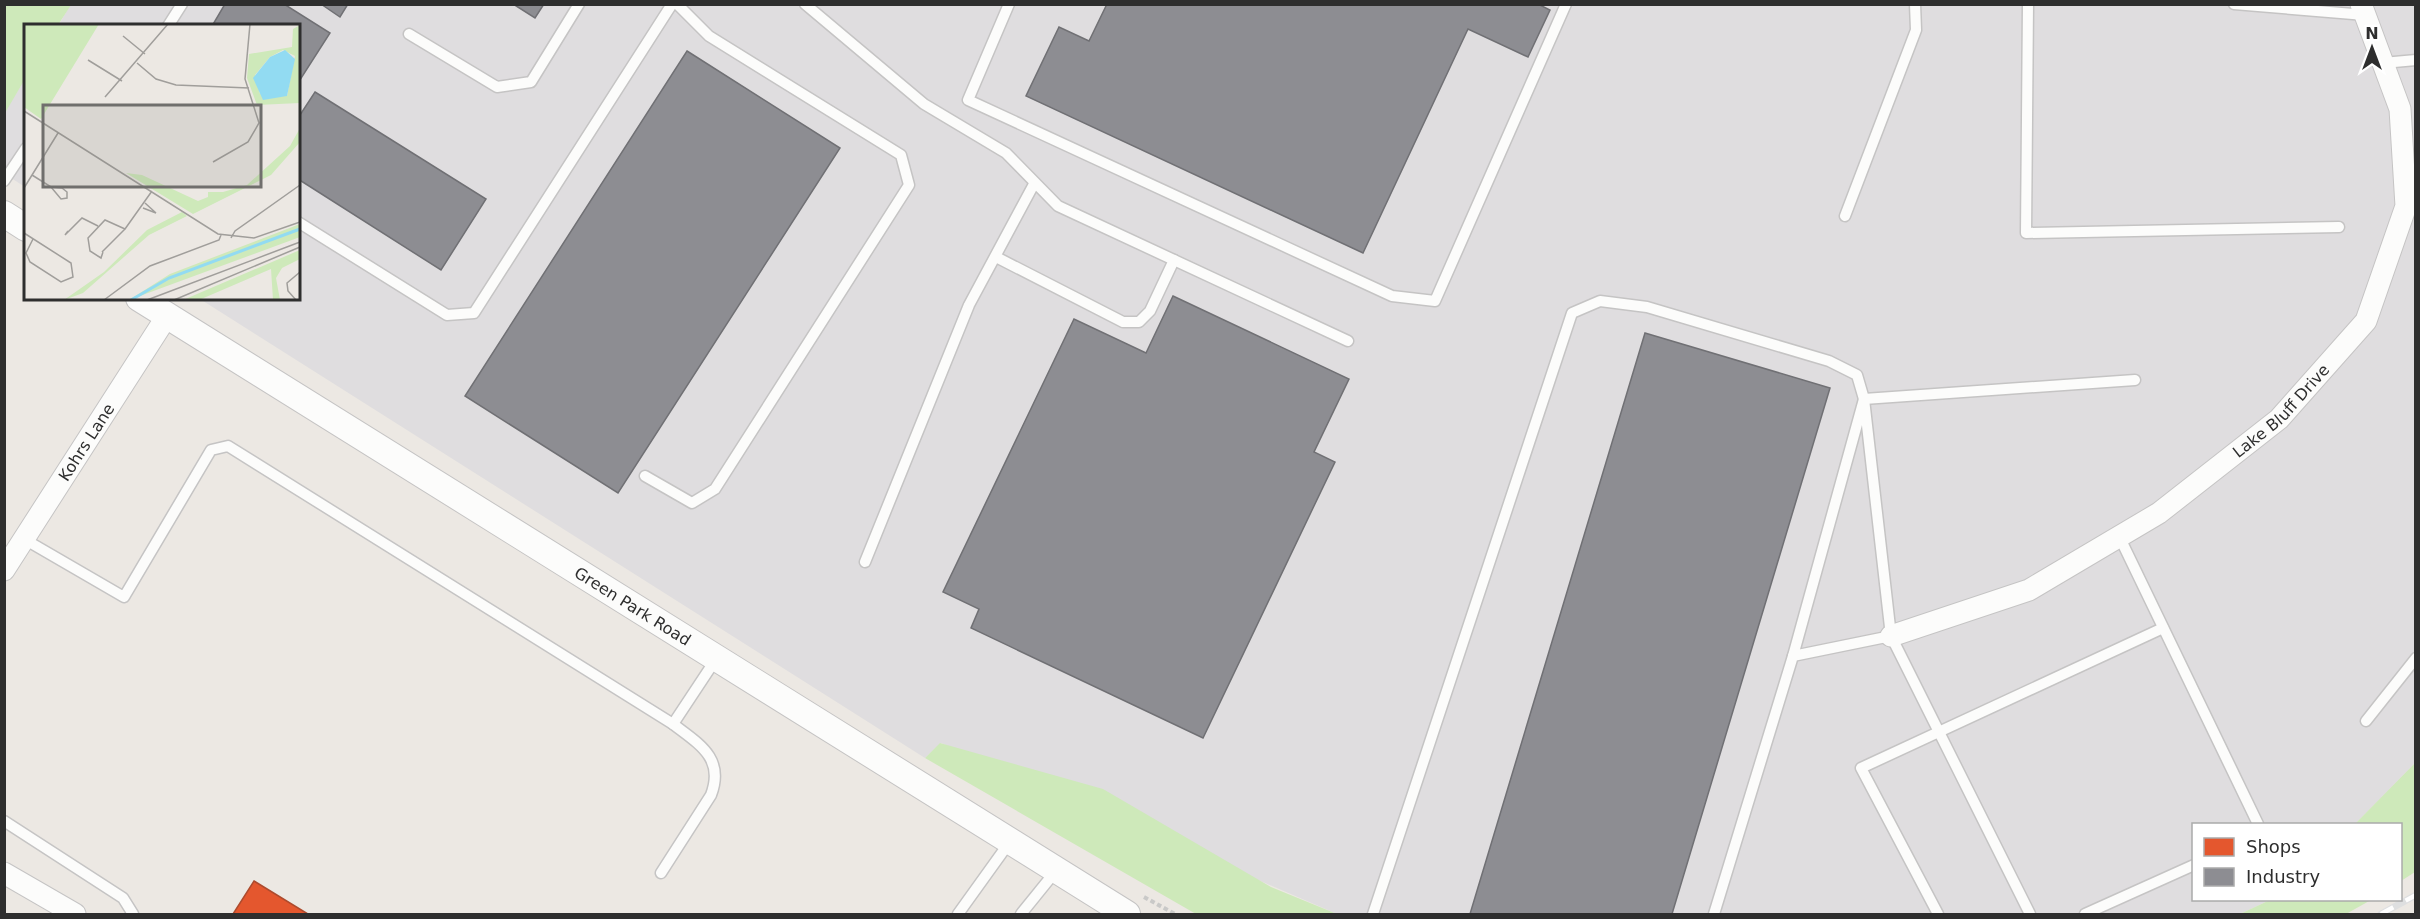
<svg xmlns="http://www.w3.org/2000/svg" width="2420" height="919" viewBox="0 0 2420 919" font-family="'DejaVu Sans',sans-serif">
<style>
.industrial{fill:#dfdddf}
.green{fill:#cee9ba}
.shops{fill:#e4572e;stroke:#ad4b2e;stroke-width:1.5}
.industry{fill:#8d8d92;stroke:#707074;stroke-width:1.5}
.lines{fill:none;stroke-linecap:round;stroke-linejoin:round}
.service-casing{stroke:#c5c4c4;stroke-width:13}
.minor-casing{stroke:#c5c4c4;stroke-width:23}
.tertiary-casing{stroke:#c5c4c4;stroke-width:28}
.path{stroke:#c9c9c8;stroke-width:4;stroke-dasharray:4.5 3;stroke-linecap:butt}
.service{stroke:#fcfcfb;stroke-width:10}
.minor{stroke:#fcfcfb;stroke-width:21}
.tertiary{stroke:#fcfcfb;stroke-width:26}
.rail-casing{stroke:#dedfe0;stroke-width:7}
.rail{stroke:#fff;stroke-width:4.5;stroke-dasharray:14;stroke-linecap:butt}
.labels{text-anchor:middle;dominant-baseline:central;stroke-width:6;stroke-linejoin:round;paint-order:stroke}
.street-label{font-size:16px;fill:#2e2e2e;stroke:#fff}
.inset-river{fill:none;stroke:#92dbf2;stroke-width:3}
.inset-road{fill:none;stroke:#a09e9b;stroke-width:1.5}
.view{fill:#706f6d;fill-opacity:0.15;stroke:#706f6d;stroke-width:3}
.inset-edge{fill:none;stroke:#2e2e2e;stroke-width:3}
</style>
<rect width="100%" height="100%" fill="#ece8e3"/>
<!-- industrial -->
<g class="industrial">
<path d="M71,4L2415,5V763L2355,824H2194V900H2270L2240,914H1337L941,743L925,758L200,299L298,298V26H58Z"/>
<path d="M25,79V187L5,174L4,113Z"/>
</g>
<!-- green -->
<g class="green">
<path d="M5,4L71,5L58,25L26,26L25,79L5,113Z"/>
<path d="M940,743L1103,789L1271,887L1337,914H1196L925,758Z"/>
<path d="M2415,763V872L2401,881L2400,824H2355Z"/>
<path d="M2270,900H2371L2346,914H2240Z"/>
</g>
<!-- shops -->
<path class="shops" d="M254,881L308,914H233Z"/>
<!-- industry -->
<g class="industry">
<path d="M225,4H284L330,33L298,83V26H212Z"/>
<path d="M321,4H348L340,17Z"/>
<path d="M513,4H544L535,18Z"/>
<path d="M1107,4H1538L1550,10L1528,57L1468,29L1363,253L1026,96L1059,27L1089,41Z"/>
<path d="M687,51L840,148L618,493L465,396Z"/>
<path d="M315,92L486,199L441,270L298,179V118Z"/>
<path d="M1173,296L1349,379L1314,452L1335,462L1203,738L971,628L979,609L943,592L1074,319L1146,353Z"/>
<path d="M1645,333L1830,388L1672,914H1470Z"/>
</g>
<g class="lines">
<!-- service casing -->
<g class="service-casing">
<g id="service">
<path d="M805,4L924,104L1006,153L1058,206L1348,341"/>
<path d="M1009,4L968,100L1392,296L1435,301L1566,4"/>
<path d="M2028,4L2026,233L2339,227"/>
<path d="M2234,4L2365,15"/>
<path d="M168,26L182,4"/>
<path d="M409,34L497,87L531,82L579,4"/>
<path d="M2383,63L2416,60"/>
<path d="M4,181L26,148"/>
<path d="M1845,216L1916,30L1915,4"/>
<path d="M298,222L447,315L474,313L672,4"/>
<path d="M996,257L1123,322H1139L1150,311L1174,260"/>
<path d="M645,476L692,503L715,489L909,185L901,155L709,36L677,4"/>
<path d="M2119,536L2258,824"/>
<path d="M24,539L124,597L211,450L228,446L673,724C699,744 725,758 711,795L661,873"/>
<path d="M865,562L969,305L1034,184"/>
<path d="M1793,656L1864,399L2135,380"/>
<path d="M2366,721L2416,658"/>
<path d="M673,724L716,659"/>
<path d="M4,821L123,898L133,914"/>
<path d="M958,914L1009,843"/>
<path d="M1021,914L1055,872"/>
<path d="M1373,914L1572,313L1600,301L1647,307L1829,361L1857,375L1864,399L1891,636L2030,914"/>
<path d="M1714,914L1793,656L1891,636"/>
<path d="M1938,914L1861,768L2163,628"/>
<path d="M2085,914L2194,865"/>
</g>
</g>
<!-- minor casing -->
<g class="minor-casing">
<g id="minor">
<path id="s1" d="M4,570L167,316"/>
<path id="s2" d="M1891,636L2029,590L2159,513L2279,419L2366,321L2406,206L2400,109L2361,4"/>
<path d="M4,873L75,914"/>
</g>
</g>
<!-- tertiary casing -->
<g class="tertiary-casing">
<g id="tertiary">
<path d="M4,214L26,228"/>
<path id="s3" d="M139,298L1127,914"/>
</g>
</g>
<!-- path -->
<path class="path" d="M1144,897L1175,914"/>
<!-- service -->
<use href="#service" class="service"/>
<!-- minor -->
<use href="#minor" class="minor"/>
<!-- tertiary -->
<use href="#tertiary" class="tertiary"/>
<!-- rail casing -->
<g class="rail-casing">
<path id="rail" d="M2381,914L2416,895"/>
</g>
<!-- rail -->
<use href="#rail" class="rail"/>
</g>
<g class="labels">
<!-- street labels -->
<g class="street-label">
<text stroke="none"><textPath href="#s2" startOffset="456">Lake Bluff Drive</textPath></text>
<text stroke="none"><textPath href="#s1" startOffset="152">Kohrs Lane</textPath></text>
<text stroke="none"><textPath href="#s3" startOffset="582">Green Park Road</textPath></text>
</g>
</g>
<!-- overview -->
<g transform="translate(24 24)">
<rect width="276" height="276" fill="#ece8e3"/>
<path d="M0,0H75L17,95L0,83ZM276,1V79L233,81L223,54L225,30L268,23L269,5ZM259,26L271,32L263,72L236,70L231,51L246,33ZM276,104V118L247,151L169,190L102,149L118,151L174,177L184,173V168H199L223,161L266,122ZM158,188L163,192L125,211L59,269L40,276L80,248L123,206ZM276,200V213L105,276L146,250ZM276,226V235L258,244L252,254L256,276H249L247,245L175,276H159Z" fill="#cee9ba" fill-rule="evenodd"/>
<path d="M261,26L271,35L263,72L239,76L229,54L246,33Z" fill="#92dbf2"/>
<path class="inset-river" d="M107,276L145,254L276,205"/>
<path class="inset-road" d="M99,12L121,30M64,36L98,57M113,39L132,55L152,61L225,64M81,73L144,0M0,87L194,210L230,214L276,198M189,138L224,118L235,99L221,55L226,0M8,151L27,163L38,164L43,168V174L37,175L27,163M0,164L34,109M119,184L132,189L121,179M44,207L41,211L58,194L74,202M0,209L47,239L49,253L37,258L6,238L2,229L9,215M207,214L211,207L276,161M78,228L101,205M79,228L77,234L66,227L64,214L81,196L101,205L128,167M80,276L126,242L195,216L197,211M123,276L276,218M150,276L276,223M272,276L264,267L263,259L276,248"/>
<path class="view" d="M19,81H237V163H19Z"/>
<rect width="276" height="276" class="inset-edge"/>
</g>
<!-- border -->
<rect width="2420" height="919" fill="none" stroke="#2e2e2e" stroke-width="12"/>
<!-- legend -->
<rect x="2192" y="823" width="210" height="78" fill="#ffffff" stroke="#ababab" stroke-width="1.5"/>
<rect x="2204" y="838" width="30" height="18" fill="#e4572e" stroke="#ababab" stroke-width="1.5"/>
<text x="2246" y="853" font-size="18" fill="#2e2e2e">Shops</text>
<rect x="2204" y="868" width="30" height="18" fill="#8d8d92" stroke="#ababab" stroke-width="1.5"/>
<text x="2246" y="883" font-size="18" fill="#2e2e2e">Industry</text>
<!-- north arrow -->
<g transform="translate(2372 48)" stroke="#ffffff" stroke-width="4.5" paint-order="stroke">
<path d="M0-4.5L10 22L0 15L-10 22Z" fill="#2e2e2e"/>
<text y="-9" font-size="16" font-weight="bold" text-anchor="middle" fill="#2e2e2e">N</text>
</g>
</svg>
